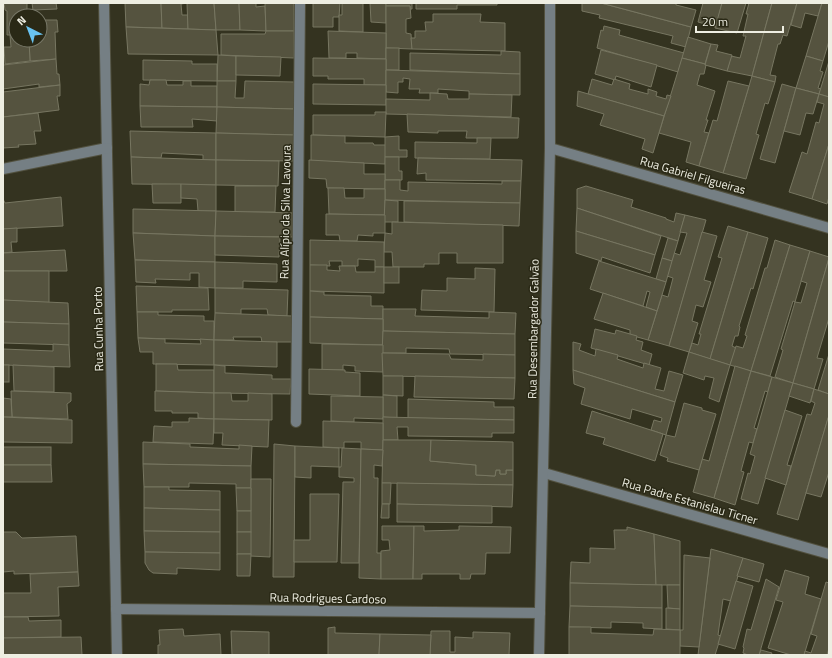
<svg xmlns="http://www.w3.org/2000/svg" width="832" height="658" viewBox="0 0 832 658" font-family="'Titillium Web',sans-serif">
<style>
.building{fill:#55533f;stroke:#777661}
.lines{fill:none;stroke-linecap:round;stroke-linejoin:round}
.minor-casing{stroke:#52513f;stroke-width:12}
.minor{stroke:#757f84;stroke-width:10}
.labels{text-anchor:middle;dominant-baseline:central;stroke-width:3;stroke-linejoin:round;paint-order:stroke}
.street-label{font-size:12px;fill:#eeeee2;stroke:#2a2916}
</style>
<rect width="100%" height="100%" fill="#343320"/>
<!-- building -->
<g class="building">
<path d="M4,3H27V16H16V35H7V11L5,10Z"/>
<path d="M32,3H56L57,9L33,10Z"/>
<path d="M125,3H161L162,28L126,27Z"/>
<path d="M161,3H187L181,4L182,15H188V29L162,28Z"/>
<path d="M187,3H214L216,30L188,29Z"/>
<path d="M214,3H239L240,30H216Z"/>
<path d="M239,3H256V7L265,6L266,31L240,30Z"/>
<path d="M265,3H294V31H266Z"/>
<path d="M313,3H340L339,17H333V27H313Z"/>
<path d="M342,3H363V32L339,31V15H342Z"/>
<path d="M370,3H386V23L371,22Z"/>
<path d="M386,3H412V9H410V6H386Z"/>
<path d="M416,3H497V5H457V9H416Z"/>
<path d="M582,3H601L691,27L686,47L671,43L673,36L599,18L600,15L582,11Z"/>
<path d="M601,3H676V5L696,10L691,27Z"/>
<path d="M703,3H722L716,27L698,22Z"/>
<path d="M722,3H746L737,33L715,28Z"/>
<path d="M749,3H772L752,76L727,71L731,56L740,58L746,36H743L748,14H746Z"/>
<path d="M772,3H797L787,36L783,35L780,44H778L770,75L776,76L775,82L752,76Z"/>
<path d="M797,3H822L818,16L805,13L801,28L791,25Z"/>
<path d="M822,3H829V41L823,61L806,56Z"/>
<path d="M386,6H410L411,18L406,19V33L411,34L412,49L386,48Z"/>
<path d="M433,14H481L480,22L505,23V51L412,49L411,38H415V31H426L425,22H433Z"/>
<path d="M40,20H57L58,32H55L56,59L30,61L29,40H40Z"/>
<path d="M604,26L620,30L619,35L684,53L678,72L597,48L601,30L603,31Z"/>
<path d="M126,27L216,30L218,55L128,54Z"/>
<path d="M266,31H294V58L221,55V34H265Z"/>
<path d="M328,31L386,33V59L357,58V53H346V58H329Z"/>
<path d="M10,35H16V40H29L30,61L5,64L4,47H11Z"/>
<path d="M688,37L711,44L705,64L682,58Z"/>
<path d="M711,44L718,45L716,51L732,55L727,71L705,65Z"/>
<rect x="386" y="48" width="13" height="22"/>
<path d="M601,50L657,65L651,87L616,76L615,80L595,74Z"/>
<path d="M501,51L520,52V74L410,70V53L501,55Z"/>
<path d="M218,55L236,56V81H217Z"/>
<path d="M236,56L281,57L280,76L236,75Z"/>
<path d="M806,56L823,61L820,71L823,72L818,88L821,89L819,94L796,88Z"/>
<path d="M313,58L386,59V85H364V79H328V76H313Z"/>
<path d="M682,58L705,64V65H706L704,74H700L697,85L715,91L706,120H708L704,132L709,133L699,166L686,162L691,142L659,133Z"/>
<path d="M56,59L57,74H59L60,85L39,87V84L3,89V92V65Z"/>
<path d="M143,60L192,61V64H217V81L143,80Z"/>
<path d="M829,61V97L819,94Z"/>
<path d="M386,70L520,74V95L469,94V91L438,89V93H419L420,89H409L410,79L403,78V82H398V93L386,92Z"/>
<path d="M752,76L775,82L768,104L765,103L756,134L759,135L746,179L723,173Z"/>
<path d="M592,79L612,85L614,79L630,84L629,89L648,94V89L657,92L656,96L666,99L667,95L671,96L664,116L588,94Z"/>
<path d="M150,80H166L167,85H183V81H191V86H217V107L140,106V84L149,85Z"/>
<path d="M217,81H236L235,98H244L245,81L294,82V109L217,107Z"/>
<path d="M728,81L749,86L723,173L699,166L713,120L717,121Z"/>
<path d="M313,84L386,85V105L313,104Z"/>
<path d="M782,84L796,88L775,163L760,159Z"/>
<path d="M60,85V96H57L59,110L3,117V92Z"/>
<path d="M796,88L819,94L813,114L806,113L800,135L784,131Z"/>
<path d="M578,91L664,116L653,153L642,149L645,139L600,125L604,114L577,106Z"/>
<path d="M430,93L447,94L448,99H469V94L512,95L511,117L386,114V99L430,100Z"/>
<path d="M819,94L829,97V144L812,199L789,192L802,152L807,154L816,122L819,123L824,104L817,102Z"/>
<path d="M140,106L217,107V121L192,119L193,127H141Z"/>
<path d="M217,107L294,109V135L216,133Z"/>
<path d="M375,112H386L385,137L313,135V115H375Z"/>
<path d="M38,113L41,131H34L36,144L18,145L19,147L3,148V117Z"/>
<path d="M407,114L519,118L518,138H466L467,131H438V133L408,132Z"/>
<path d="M130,131L216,133V160H203V155L162,153L161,158L131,157Z"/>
<path d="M216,133L294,135V161L216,160Z"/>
<path d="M311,135L345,136V143H373L374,145H386L385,164L311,161Z"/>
<path d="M399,136V150H407V157H385V137Z"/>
<path d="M477,138H491L490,159L415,158V142L477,143Z"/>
<path d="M829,144V197L827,204L812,199Z"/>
<path d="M131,157L216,160V185L132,184Z"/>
<path d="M385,157H399V171H402V180H385Z"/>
<path d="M418,158L522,160L521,181L426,180V173L417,174Z"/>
<path d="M216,160L279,161L278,186L216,185Z"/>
<path d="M309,160L364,163V174H385V189L327,188L326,179L309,178Z"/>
<path d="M385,180H400V190L408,191V182L502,184V181H521L520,203L385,200Z"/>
<path d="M152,184H181V203H153Z"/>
<path d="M181,184L216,185V211H198L197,199L181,198Z"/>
<path d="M235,186H276L275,212H235Z"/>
<path d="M586,186L633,200L631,207L666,218V219L674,222L676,213L685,215L678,241L577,208V189Z"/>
<path d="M328,188H344L345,198H364V189H385V215L329,214Z"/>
<path d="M61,197L63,226L3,229V199L5,203Z"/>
<path d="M385,200L398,201V222H384Z"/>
<path d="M404,201L520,203L519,226L404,222Z"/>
<path d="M577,208L661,236L655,255L576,231Z"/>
<path d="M133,209L216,211L215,236L133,233Z"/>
<path d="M216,211L295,213V237L215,236Z"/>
<path d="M326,214L385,215V233H373V236L358,235L357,241H340L339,235H326Z"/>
<path d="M685,215L706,220L669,346L648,340L662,295L668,297L673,278L667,276L674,253L680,255L687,233L680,232Z"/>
<path d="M392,222L503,225V263H457V253H439V264H424V267H393L392,252H384L385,233L392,234Z"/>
<path d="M728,226L748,232L710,359L689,352L692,343L698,345L701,334H699L722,258L718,257Z"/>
<path d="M17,228V242H11L12,252L3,253V229Z"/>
<path d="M576,231L655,255L650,273L602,257L601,261L576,253Z"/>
<path d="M702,232L717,236L704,280L711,282L703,307L696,305L692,321L698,323L689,352L669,346Z"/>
<path d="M748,232L768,238L753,289L751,288L739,326L740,327L738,336H735L732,346L736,348L730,365L710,359Z"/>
<path d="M133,233L215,236V262L135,260Z"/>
<path d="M215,236L280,237L279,257L215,255Z"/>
<path d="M668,238L678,241L672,261L662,258Z"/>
<path d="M310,240L384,242V267H375V260L358,259V266H342V261H329L330,266L310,265Z"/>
<path d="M775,240L790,245L751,371L730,365L736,346L743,348L747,336L745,335L765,268H767Z"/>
<path d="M790,245L810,251L795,302L793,301L770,376L751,371Z"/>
<path d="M65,250L67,271H3V253Z"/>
<path d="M810,251L829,257V258L793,383L775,377L783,350L781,349L795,302L801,303L807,283L801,281Z"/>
<path d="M662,258L672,261L666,282L656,279Z"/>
<path d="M829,258V318L817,358L823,359L814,389L793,383Z"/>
<path d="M135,260L215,262V288L199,287V273H190V280L155,279L156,283L136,282Z"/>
<path d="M599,261L666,282L657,311L646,307L650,292L647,291L643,306L590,289Z"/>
<path d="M215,262L277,264V282L243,281V288H215Z"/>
<path d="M310,265H327V270L340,271L339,266H355L356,272H375V267H384V293L310,291Z"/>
<rect x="384" y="267" width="15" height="16"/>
<path d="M475,268L495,269L494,312L421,310L422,290L447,291V278L475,279Z"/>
<path d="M3,271H49V303L3,300Z"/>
<path d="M136,286L208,288L209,310H172V312H137Z"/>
<path d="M215,288L288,290L287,316L268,315L267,309H241V314L215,313Z"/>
<path d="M310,291L324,292V295L371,296V306H383V319L310,317Z"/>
<path d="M603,293L657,311L648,340L630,335V330L594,319Z"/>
<path d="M3,300L68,303L69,324L3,322Z"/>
<path d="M383,309H416L415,316L489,318V312L516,313L515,334L383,331Z"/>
<path d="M137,312H158V315L204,316V321H214V340L138,338Z"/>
<path d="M215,313L293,316L292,342H262L261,337H233L234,340H214Z"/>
<path d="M310,317L383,319V345L310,343Z"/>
<path d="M3,322L69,324V345L3,343Z"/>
<path d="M595,329L615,334L616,330L637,336L636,340L643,342L641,350L652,354L649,365L591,348Z"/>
<path d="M383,331L515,334V355L450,354L449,349L406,348V353H382Z"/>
<path d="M138,338L165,339V343L201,344L200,339L214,340V365L153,364V352H140Z"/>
<path d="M214,340L277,342V367L214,365Z"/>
<path d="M573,342L581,344L579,350L595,356L596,349L618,355L617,359L643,368L644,363L661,368L655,389L664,391L669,371L683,375L675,402L573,370Z"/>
<path d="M53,344L69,345L70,367L3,365V349L53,351Z"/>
<path d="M322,344L383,345V372L355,371V366L343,365V370H322Z"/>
<path d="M689,352L730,365L719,402L709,398L714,378L705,376L704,380L683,373Z"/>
<path d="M382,353L449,354L451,359L483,360V354L515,355V378L383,376Z"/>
<path d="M829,354V394L818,390Z"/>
<path d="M156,364H177L178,370H214V393L156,391Z"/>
<rect x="3" y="365" width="6" height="17"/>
<path d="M13,365L54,367V392L14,391Z"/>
<path d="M214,365L225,366V373L272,375V379H291L290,394L214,393Z"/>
<path d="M735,366L751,371L714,498L693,492L694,489L702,459L709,461Z"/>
<path d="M309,369L345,370V372L360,373V396L309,394Z"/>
<path d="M573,370L675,402L666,435L651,430L654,420L661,422L662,418L632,409L630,419L581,404L585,388L574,384Z"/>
<path d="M751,371L772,377L768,392L765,391L754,428L757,429L753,443L749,442L741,471L744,472L735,505L714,498Z"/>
<path d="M383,376H403V396L383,395Z"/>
<path d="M415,376L515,378L514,399L414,397Z"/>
<path d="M772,377L793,383L758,504L741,499L748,473L750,474L755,456L750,454Z"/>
<path d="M793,383L814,389L810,403L789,396Z"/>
<path d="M814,389L829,394V415L798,520L777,514L807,414L811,415L815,403L811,401Z"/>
<path d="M11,391L71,393V401L67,404L68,419L12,417Z"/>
<path d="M155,391L214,393V419L198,418V413H172V411H155Z"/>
<path d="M214,393H231L232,401H248V393L272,394V420L214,419Z"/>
<path d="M383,395L397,396V418L383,417Z"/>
<path d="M331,396L383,397V419L354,418V422L331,421Z"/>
<path d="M3,398L11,399L12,417H3Z"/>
<path d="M408,399L494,402V407H514V420L408,418Z"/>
<path d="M684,403L702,408V410L716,414L699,470L667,461L668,458L660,455L666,435L675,437Z"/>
<path d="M785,410L802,416L787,465L791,466L786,485L765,478Z"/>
<path d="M592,411L663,434L655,461L603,444L605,438L586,433Z"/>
<path d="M3,417L72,420V443L3,442Z"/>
<path d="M383,417L514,420V433H492V437L408,436V427H397L398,440H383Z"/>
<path d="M189,418L214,419L213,444L153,442L154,426L172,427V422H189Z"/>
<path d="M828,418L829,419V472L821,497L806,493Z"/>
<path d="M214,419L269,420L268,447L222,445L223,433H214Z"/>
<path d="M323,421L383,423V450L361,449V442H344V448L323,447Z"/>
<path d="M383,440H431L430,461L476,465V475L495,476L496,470H500V474H506V470H513V485L382,483Z"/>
<path d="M431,440L513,442V470H506V474H500V470H496L495,476L476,475V465L430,461Z"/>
<path d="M143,442L190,444V447L239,449V445L252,446L251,466L143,464Z"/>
<path d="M274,444L295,446L294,577H273Z"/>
<path d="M295,446L339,448V467L311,466V478L295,477Z"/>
<rect x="3" y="447" width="48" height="18"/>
<path d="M342,448L361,449L359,563H341L343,482H354V478L339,477V467H341Z"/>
<path d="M361,449L383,450L382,466L374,465V478H378L377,553H381V579L359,578Z"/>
<path d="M143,464L251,466V488H236V484L189,483V487H144Z"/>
<path d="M3,465H51L52,482H3Z"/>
<path d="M251,479H271L270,557L250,556Z"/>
<path d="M382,483H391L390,504H382Z"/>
<path d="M397,483L513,485L512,507L397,504Z"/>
<path d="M144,487H169V490L220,491V510L144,508Z"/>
<path d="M236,488H251V511H237Z"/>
<path d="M310,494H339L337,562H294V540H310Z"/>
<path d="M382,504H389V518H381Z"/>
<path d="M397,504L492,506V523L397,522Z"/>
<path d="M144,508L220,510V532L144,531Z"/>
<rect x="237" y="511" width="14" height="21"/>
<path d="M382,526H414L413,579H381V551L390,550L389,540H382Z"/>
<path d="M414,526H424V531L459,530V526L511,527L510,553H486L485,574H471L470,579H460V574H422V579H413Z"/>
<path d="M627,527L654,534L656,585L570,583L571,562L590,563V548L615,549L614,530H627Z"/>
<path d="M144,531L220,532V553L145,552Z"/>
<path d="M3,532H16L22,538L76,536L78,572L14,574V571L3,572Z"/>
<rect x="237" y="532" width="14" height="22"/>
<path d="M654,534L680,541V585H656Z"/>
<path d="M711,549L743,558L731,601L723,599L718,635L721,636L715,655H698Z"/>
<path d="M145,552L220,553V570L177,568V574L153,573L149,570L145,563Z"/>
<path d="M237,554H251L250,576H237Z"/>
<path d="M684,555L710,558L699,647L680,646V630H683Z"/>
<path d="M743,558L764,564L759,582L737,576Z"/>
<path d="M785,570L809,577L805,594L821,599L804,655H791L768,648L783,602L776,600Z"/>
<path d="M78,572L79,586L58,587L59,616L3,617V593H31L30,574Z"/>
<path d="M766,579L779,587L759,655H748L743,653L744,648L743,647L747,629L751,630Z"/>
<path d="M736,581L753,586L735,649L718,644Z"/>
<path d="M826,582L829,583V648L827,655H804L805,651L811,653L817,636L811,634Z"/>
<path d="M570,583L662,585V608L570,606Z"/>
<path d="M667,585H680V609L668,608Z"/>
<path d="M570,606L662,608V629L643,628V623L611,622V628L569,627Z"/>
<path d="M666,608L680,609V630L666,629Z"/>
<path d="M3,617H28L29,621L61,620V637L3,638Z"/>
<path d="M335,627V633L380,634L379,655H328V628Z"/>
<path d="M569,627H591V633L653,635L654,629L680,630V655H569Z"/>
<path d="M183,629L184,636L220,634L221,655H158V645H160L159,630Z"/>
<path d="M231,631L269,632V655H232Z"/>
<path d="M431,631H450V652H455V637L473,638V632L510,633L509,655H430Z"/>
<path d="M380,634L431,635L430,655H379Z"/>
<path d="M81,637L82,655H3V638Z"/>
<path d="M761,650L772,653L771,655H759Z"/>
</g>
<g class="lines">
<!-- minor casing -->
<g class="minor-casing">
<g id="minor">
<path d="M104,3L117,655"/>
<path d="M550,148L829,228"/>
<path d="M3,169L107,148"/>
<path d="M296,422L300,3"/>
<path d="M544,473L829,554"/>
<path d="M116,609L540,613"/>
<path d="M539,655L550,148V3"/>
</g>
</g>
<!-- minor -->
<use href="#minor" class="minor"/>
</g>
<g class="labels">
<!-- street labels -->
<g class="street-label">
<text transform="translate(693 175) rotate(16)">Rua Gabriel Filgueiras</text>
<text transform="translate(285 212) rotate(-89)">Rua Alípio da Silva Lavoura</text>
<text transform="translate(98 329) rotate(-91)">Rua Cunha Porto</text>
<text transform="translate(533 329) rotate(-89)">Rua Desembargador Galvão</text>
<text transform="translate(690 501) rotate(16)">Rua Padre Estanislau Ticner</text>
<text transform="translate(328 598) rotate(1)">Rua Rodrigues Cardoso</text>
</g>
</g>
<!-- border -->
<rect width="832" height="658" fill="none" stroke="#eeeee2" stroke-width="8"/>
<!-- north arrow -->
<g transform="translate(28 28) rotate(318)"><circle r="19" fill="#2a2916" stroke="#787868"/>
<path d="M0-3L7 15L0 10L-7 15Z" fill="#69c3f1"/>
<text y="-6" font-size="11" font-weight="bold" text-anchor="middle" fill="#eeeee2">N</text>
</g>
<!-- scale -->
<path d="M696 26v6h87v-6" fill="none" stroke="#eeeee2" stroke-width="2"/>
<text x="702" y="26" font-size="12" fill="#eeeee2" stroke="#2a2916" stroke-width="3" paint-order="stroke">20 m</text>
</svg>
